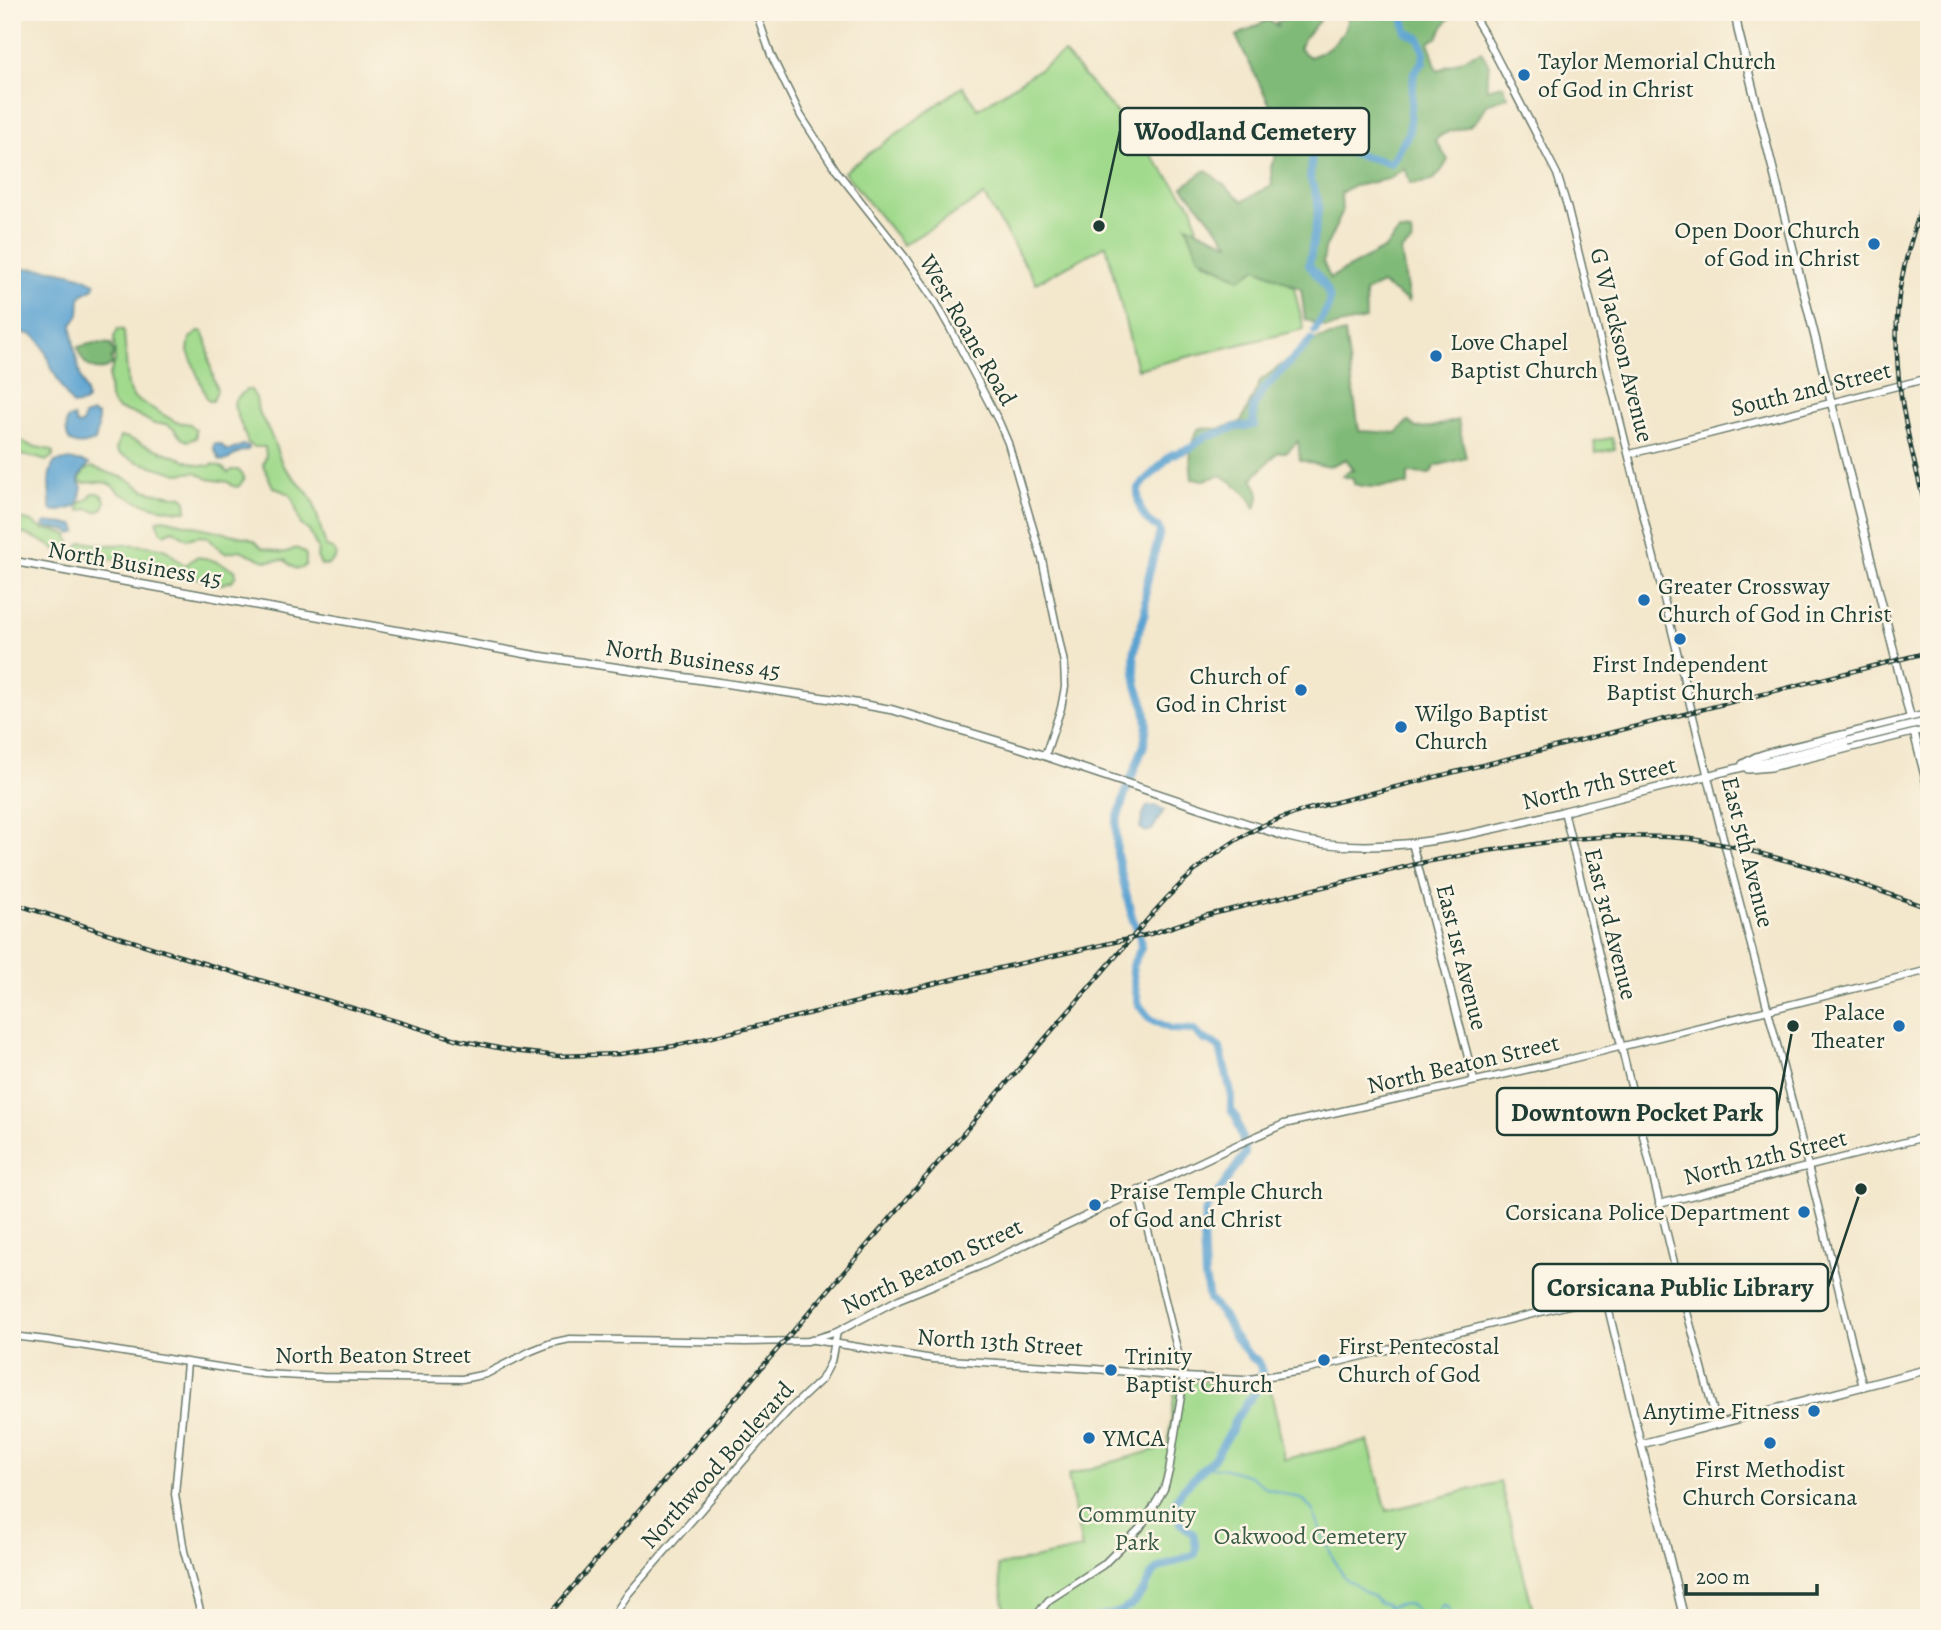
<svg xmlns="http://www.w3.org/2000/svg" width="1941" height="1630" viewBox="0 0 1941 1630" font-family="Alegreya,serif">
<style>
.green{fill:#a1da8d;stroke:#608c60;stroke-width:2}
.forest{fill:#80ba78;stroke:#507c56;stroke-width:2}
.water{fill:#5aa2d1;stroke:#3c7082;stroke-width:2}
.lines{fill:none;stroke-linecap:round;stroke-linejoin:round}
.stream{stroke:#5aa2d1;stroke-width:2}
.river{stroke:#5aa2d1;stroke-width:8}
.secondary-casing{stroke:#697869;stroke-width:9}
.primary-casing{stroke:#697869;stroke-width:10}
.secondary{stroke:#fff;stroke-width:6}
.primary{stroke:#fff;stroke-width:7}
.rail-casing{stroke:#1f3d34;stroke-width:4.5}
.rail{stroke:#fcf5e5;stroke-width:2;stroke-dasharray:5;stroke-linecap:butt}
.primary-bridge-casing{stroke:#697869;stroke-width:10;stroke-linecap:butt}
.primary-bridge{stroke:#fff;stroke-width:7}
.poi-dot{fill:#1f6fb2;stroke:#fcf5e5;stroke-width:2.5}
.labels{text-anchor:middle;dominant-baseline:central;stroke-width:5;stroke-linejoin:round;paint-order:stroke}
.poi-label{font-size:24px;fill:#1f3d34;stroke:#fcf5e5;text-anchor:start}
.street-label{font-size:24px;fill:#1f3d34;stroke:#fcf5e5}
.park-label{font-size:24px;fill:#395c46;stroke:#fcf5e5}
.leader{fill:none;stroke:#1f3d34;stroke-width:2.5}
.callout-dot{fill:#1f3d34;stroke:#fcf5e5;stroke-width:2.5}
.callout{fill:#fcf5e5;stroke:#1f3d34;stroke-width:2.5}
.callout-label{font-size:26px;text-anchor:middle;font-weight:bold;fill:#1f3d34}
</style>
<rect width="100%" height="100%" fill="#fcf5e5"/>
<filter id="ink" filterUnits="userSpaceOnUse"><feTurbulence type="fractalNoise" baseFrequency=".0143" numOctaves="2"/><feDisplacementMap in="SourceGraphic" scale="14" xChannelSelector="R" yChannelSelector="G"/><feConvolveMatrix kernelMatrix="1 2 1 2 8 2 1 2 1" color-interpolation-filters="sRGB"/></filter>
<filter id="wash" filterUnits="userSpaceOnUse"><feTurbulence type="fractalNoise" baseFrequency=".00686" numOctaves="4" result="noise"/><feDisplacementMap in="SourceGraphic" scale="28" xChannelSelector="R" yChannelSelector="G"/><feGaussianBlur stdDeviation="1.57" result="paint"/><feColorMatrix in="noise" values="0 0 0 0 0 0 0 0 0 0 0 0 0 0 0 0 0 1.4 0 .05"/><feComposite in="paint" operator="in"/></filter>
<g filter="url(#wash)">
<rect width="100%" height="100%" fill="#f3e7cc"/>
<!-- green -->
<g class="green">
<path d="M1064,53L1121,118L1193,208L1203,261L1238,277L1262,262L1294,288L1304,329L1137,369L1106,245L1036,283L984,196L903,245L844,172L963,86L978,109Z"/>
<path d="M118,329L123,330L124,332L128,386L133,397L176,422L190,424L196,430V438L187,441L181,438L174,429L166,424H154L138,415L118,409L113,404L110,399L109,382V376L115,362L114,337Z"/>
<path d="M200,331L203,332L207,341L210,365L217,390L213,401H209L207,399L188,351L190,338Z"/>
<path d="M246,390H251L256,398L258,411L270,433L283,466L306,491L313,501L326,547L333,549L336,553L335,559L328,565H321L317,557L318,549L309,531L301,525L293,499L289,494L273,487L263,465L266,456L265,447H254L248,443L234,406L235,400Z"/>
<path d="M12,436L31,446L51,450L53,452V456L46,461L34,457L12,454Z"/>
<path d="M120,437H125L198,465L210,466L213,464L222,467L228,473L232,470H238L243,475L244,480L238,487L233,486L228,482L208,479L196,472L179,474L138,462L120,454L116,450Z"/>
<path d="M1612,438L1615,449L1596,453L1594,441Z"/>
<path d="M92,467L127,479L145,490L155,493L182,497L186,501L187,509L186,511C166,511 140,504 122,494C116,491 115,486 109,484C100,480 90,483 81,483L80,479L83,472Z"/>
<path d="M93,493C103,492 108,500 103,508L97,512L88,509L80,511L79,509L80,503L88,499Z"/>
<path d="M12,516L31,522L43,529L61,532L68,535L70,542L68,552L61,553C48,544 29,532 12,532Z"/>
<path d="M163,519L248,538L255,541L262,548C272,549 271,550 279,552C292,556 293,540 306,555V564C298,574 292,567 285,560L265,561L240,550L225,553L214,544L208,537L200,536L187,539L173,530L164,534L162,533L157,523L158,520Z"/>
<path d="M83,542C90,542 98,545 105,545C124,544 145,544 163,549C173,552 176,562 186,565L196,557C211,558 222,564 235,570L236,575L232,581L222,584L119,559H86L79,556L77,550L79,545Z"/>
<path d="M1176,1381L1248,1385L1270,1384L1284,1459L1368,1441L1387,1511L1500,1482L1535,1618H1006L998,1566L1082,1549L1068,1475L1168,1446Z"/>
</g>
<!-- forest -->
<g class="forest">
<path d="M1291,12H1324L1319,21L1304,38L1299,49L1310,57C1331,49 1348,36 1348,12H1454L1443,27L1438,37L1429,42L1437,71L1481,51L1489,65L1486,89L1503,85L1508,97L1486,104C1472,139 1456,121 1435,140L1448,160C1438,178 1432,185 1410,183L1405,168L1388,179L1350,187L1341,193L1342,213L1325,249L1323,262L1330,278L1385,248L1399,231L1411,232L1412,242L1401,251L1409,302L1382,284L1365,292L1366,319L1326,328L1305,319L1301,289L1257,268L1240,279L1199,257L1186,225L1230,244L1183,187L1206,170L1243,201L1272,185L1271,166L1276,156L1266,125L1272,109L1236,36L1268,20L1279,27L1276,22L1288,19Z"/>
<path d="M1345,333L1359,431L1397,433L1408,421L1416,428L1432,427L1458,420L1466,458L1435,466L1430,474L1408,473V485C1387,485 1374,490 1354,484L1353,479L1343,476L1348,471L1354,470L1346,459L1328,467L1300,460L1298,441L1287,452H1278L1252,479C1259,490 1262,496 1255,508C1249,494 1234,482 1221,475L1205,480L1192,479C1190,459 1188,445 1199,428L1218,429L1241,422L1261,380L1317,339Z"/>
<path d="M94,343L111,344L112,350L115,352L111,360L113,364C97,377 81,365 78,347Z"/>
</g>
<!-- water -->
<g class="water">
<path d="M19,269C42,267 76,271 95,283L94,288L83,294L80,299L79,315L72,325C72,341 77,362 81,378C84,385 87,392 87,400L84,403L73,405L70,401C64,390 56,378 51,366C43,345 39,329 12,333V278L13,273Z"/>
<path d="M92,413L98,416V429L95,441C72,450 64,442 67,419L74,417L76,424L80,425L83,422L84,416Z"/>
<path d="M214,444H221L225,449L229,451L243,445L249,447V449C245,451 240,451 236,454C229,458 229,462 220,460L214,449Z"/>
<path d="M66,460L85,462L89,464L79,477V483L82,487L79,502L76,507L60,511H53L50,509C51,493 45,476 55,462Z"/>
<path d="M45,522L75,525L77,532L72,534C64,526 52,531 43,526Z"/>
<path d="M1147,806H1156L1164,810L1152,830L1146,832L1140,828L1143,814Z"/>
</g>
<g class="lines">
<!-- stream -->
<g class="stream">
<path d="M1206,1466L1226,1469L1250,1476L1266,1488L1304,1500L1313,1511L1325,1541L1337,1566L1347,1580L1372,1596L1379,1603L1385,1604L1388,1607C1406,1605 1411,1598 1422,1618"/>
<path d="M1435,1618L1443,1604L1447,1606L1452,1618"/>
</g>
<!-- river -->
<g class="river">
<path d="M1315,331C1336,295 1334,297 1309,265L1318,212V200L1310,178L1313,143L1391,163L1409,133L1414,72L1423,62L1424,53L1419,38L1406,32L1404,21L1407,12"/>
<path d="M1096,1618L1118,1613L1130,1606L1143,1592L1151,1576L1157,1569L1195,1554L1196,1547L1193,1534L1181,1523L1175,1510V1503L1182,1490L1214,1458L1232,1430L1234,1421L1261,1384L1262,1372L1259,1363L1250,1356L1233,1335L1226,1320L1209,1299L1205,1278L1203,1233L1206,1210L1245,1154V1149L1236,1117L1231,1110V1093L1220,1048L1213,1043L1204,1040L1194,1030L1171,1029L1150,1019L1139,1005L1135,987L1132,966L1141,948L1140,937L1132,917L1117,855L1116,823L1126,791L1144,745L1147,724L1145,708L1137,686L1135,673L1134,655L1138,634L1145,613L1146,586L1160,532L1158,527C1142,522 1137,503 1138,488L1171,455L1191,448L1205,436L1213,435L1236,427L1254,425L1253,408L1262,391L1311,340"/>
</g>
</g>
</g>
<g filter="url(#ink)">
<g class="lines">
<!-- secondary casing -->
<g class="secondary-casing">
<g id="secondary">
<path d="M756,12L771,55L801,116L836,170L904,256L936,303L950,328L999,422L1008,443L1042,559L1064,663L1065,687L1061,708L1045,756"/>
<path d="M1471,12L1485,35L1557,174L1567,206L1728,858L1790,1094L1863,1387"/>
<path d="M1630,454L1929,378"/>
<path d="M1564,811L1676,1271L1717,1424"/>
<path d="M1412,843L1474,1080"/>
<path d="M1659,1204L1929,1136"/>
<path d="M1605,1295L1641,1444"/>
<path d="M12,1336L47,1340L263,1374L322,1377L462,1379L486,1374L531,1351L551,1343L570,1339L745,1342L808,1341L837,1332L899,1299L980,1266L1232,1147L1284,1124L1547,1065L1929,970"/>
<path d="M814,1340L933,1359L1095,1369L1184,1377L1243,1380L1302,1371L1678,1278"/>
<path d="M187,1363L175,1494L184,1551L202,1618"/>
<path d="M612,1618L628,1594L758,1444L789,1410L822,1379L831,1362L837,1332"/>
<path d="M1034,1618L1049,1600L1103,1565L1140,1528L1154,1506L1164,1489L1169,1471L1184,1377L1138,1190"/>
</g>
</g>
<!-- primary casing -->
<g class="primary-casing">
<g id="primary">
<path d="M1735,12L1738,30L1929,792"/>
<path d="M12,561L538,656L838,700L893,710L1021,748L1284,836C1389,864 1499,827 1601,802C1684,782 1766,761 1848,741"/>
<path d="M1743,764L1756,757L1768,753L1929,714"/>
<path d="M1748,769L1771,767L1929,728"/>
<path d="M1684,1618L1641,1444L1929,1369"/>
</g>
</g>
<!-- secondary -->
<use href="#secondary" class="secondary"/>
<!-- primary -->
<use href="#primary" class="primary"/>
<!-- rail casing -->
<g class="rail-casing">
<g id="rail">
<path d="M1929,185C1917,219 1906,253 1900,288C1888,370 1909,442 1929,521"/>
<path d="M12,903L173,954L459,1040L513,1051L558,1056L620,1054L674,1046L978,973L1150,934L1208,915L1425,862L1487,851L1570,839L1617,836L1668,837L1692,839L1736,847L1811,867L1929,908"/>
<path d="M546,1618L1154,912C1185,877 1221,845 1264,825C1277,819 1292,815 1305,810L1929,652"/>
</g>
</g>
<!-- rail -->
<use href="#rail" class="rail"/>
<!-- primary-bridge casing -->
<g class="primary-bridge-casing">
<path id="primary-bridge" d="M1848,741L1929,721"/>
</g>
<!-- primary-bridge -->
<use href="#primary-bridge" class="primary-bridge"/>
</g>
</g>
<!-- markers -->
<g class="poi-dot">
<circle cx="1524" cy="75" r="7"/>
<circle cx="1874" cy="244" r="7"/>
<circle cx="1436" cy="356" r="7"/>
<circle cx="1644" cy="600" r="7"/>
<circle cx="1680" cy="639" r="7"/>
<circle cx="1301" cy="690" r="7"/>
<circle cx="1401" cy="727" r="7"/>
<circle cx="1899" cy="1026" r="7"/>
<circle cx="1095" cy="1205" r="7"/>
<circle cx="1804" cy="1212" r="7"/>
<circle cx="1324" cy="1360" r="7"/>
<circle cx="1111" cy="1370" r="7"/>
<circle cx="1814" cy="1411" r="7"/>
<circle cx="1089" cy="1438" r="7"/>
<circle cx="1770" cy="1443" r="7"/>
</g>
<g class="labels">
<!-- poi labels -->
<g class="poi-label">
<text x="1538" y="61">Taylor Memorial Church<tspan x="1538" dy="28">of God in Christ</tspan></text>
<text x="1860" y="230" text-anchor="end">Open Door Church<tspan x="1860" dy="28">of God in Christ</tspan></text>
<text x="1450" y="342">Love Chapel<tspan x="1450" dy="28">Baptist Church</tspan></text>
<text x="1658" y="586">Greater Crossway<tspan x="1658" dy="28">Church of God in Christ</tspan></text>
<text x="1680" y="664" text-anchor="middle">First Independent<tspan x="1680" dy="28">Baptist Church</tspan></text>
<text x="1287" y="676" text-anchor="end">Church of<tspan x="1287" dy="28">God in Christ</tspan></text>
<text x="1415" y="713">Wilgo Baptist<tspan x="1415" dy="28">Church</tspan></text>
<text x="1885" y="1012" text-anchor="end">Palace<tspan x="1885" dy="28">Theater</tspan></text>
<text x="1109" y="1191">Praise Temple Church<tspan x="1109" dy="28">of God and Christ</tspan></text>
<text x="1790" y="1212" text-anchor="end">Corsicana Police Department</text>
<text x="1338" y="1346">First Pentecostal<tspan x="1338" dy="28">Church of God</tspan></text>
<text x="1125" y="1356">Trinity<tspan x="1125" dy="28">Baptist Church</tspan></text>
<text x="1800" y="1411" text-anchor="end">Anytime Fitness</text>
<text x="1103" y="1438">YMCA</text>
<text x="1770" y="1469" text-anchor="middle">First Methodist<tspan x="1770" dy="28">Church Corsicana</tspan></text>
</g>
<!-- street labels -->
<g class="street-label">
<text transform="translate(968 330) rotate(60)">West Roane Road</text>
<text transform="translate(1622 345) rotate(76)">G W Jackson Avenue</text>
<text transform="translate(1811 389) rotate(-14)">South 2nd Street</text>
<text transform="translate(135 564) rotate(10)">North Business 45</text>
<text transform="translate(693 659) rotate(8)">North Business 45</text>
<text transform="translate(1599 783) rotate(-14)">North 7th Street</text>
<text transform="translate(1748 852) rotate(76)">East 5th Avenue</text>
<text transform="translate(1611 924) rotate(76)">East 3rd Avenue</text>
<text transform="translate(1462 957) rotate(76)">East 1st Avenue</text>
<text transform="translate(1463 1064) rotate(-13)">North Beaton Street</text>
<text transform="translate(1765 1157) rotate(-14)">North 12th Street</text>
<text transform="translate(932 1266) rotate(-25)">North Beaton Street</text>
<text transform="translate(1000 1342) rotate(4)">North 13th Street</text>
<text x="373" y="1355">North Beaton Street</text>
<text transform="translate(717 1465) rotate(-48)">Northwood Boulevard</text>
</g>
<!-- park labels -->
<g class="park-label">
<text x="1137" y="1514">Community<tspan x="1137" dy="28">Park</tspan></text>
<text x="1310" y="1536">Oakwood Cemetery</text>
</g>
</g>
<!-- callouts -->
<path class="leader" d="M1099 226L1120 131M1793 1026L1777 1111M1861 1189L1828 1287"/>
<g class="callout-dot">
<circle cx="1099" cy="226" r="7"/>
<circle cx="1793" cy="1026" r="7"/>
<circle cx="1861" cy="1189" r="7"/>
</g>
<g class="callout">
<rect x="1120" y="108" width="249" height="47" rx="7"/>
<rect x="1497" y="1088" width="280" height="47" rx="7"/>
<rect x="1533" y="1264" width="295" height="47" rx="7"/>
</g>
<g class="callout-label">
<text x="1245" y="140">Woodland Cemetery</text>
<text x="1637" y="1121">Downtown Pocket Park</text>
<text x="1680" y="1296">Corsicana Public Library</text>
</g>
<!-- margin -->
<rect width="1941" height="1630" fill="none" stroke="#fcf5e5" stroke-width="42"/>
<!-- scale -->
<path d="M1686 1584v10h131v-10" fill="none" stroke="#1f3d34" stroke-width="3.5"/>
<text x="1696" y="1584" font-size="21" fill="#1f3d34" stroke="#fcf5e5" stroke-width="5" paint-order="stroke">200 m</text>
</svg>
